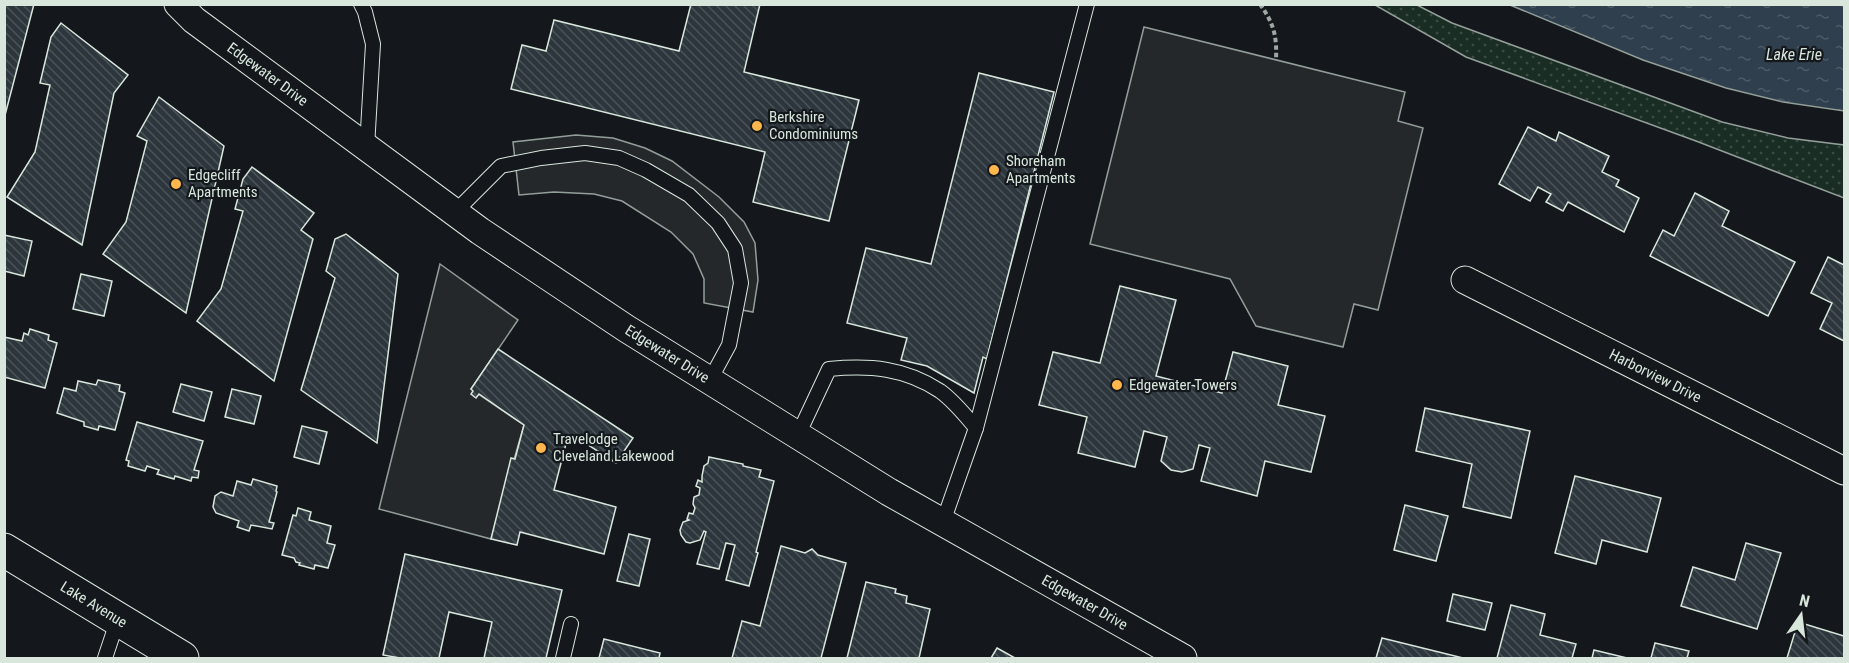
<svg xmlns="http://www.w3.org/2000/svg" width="1849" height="663" viewBox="0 0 1849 663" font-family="'Roboto Condensed',sans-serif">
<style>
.grass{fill:url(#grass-dots);stroke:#939e99;stroke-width:1.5}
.parking{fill:#24282b;stroke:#939e99;stroke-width:1.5}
.water{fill:url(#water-ripples);stroke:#939e99;stroke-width:1.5}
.building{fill:url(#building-back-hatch);stroke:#d8e6dc;stroke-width:1.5}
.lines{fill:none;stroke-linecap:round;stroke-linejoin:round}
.lane-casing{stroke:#d8e6dc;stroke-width:16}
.street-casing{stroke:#d8e6dc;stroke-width:29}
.secondary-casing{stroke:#d8e6dc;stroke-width:35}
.path{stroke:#9da8a2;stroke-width:4;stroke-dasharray:4.5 3;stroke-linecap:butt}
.lane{stroke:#14181c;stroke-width:14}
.street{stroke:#14181c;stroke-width:27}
.secondary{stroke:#14181c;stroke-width:33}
.poi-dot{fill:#ffb74d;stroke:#14181c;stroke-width:2}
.labels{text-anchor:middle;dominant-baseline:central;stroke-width:4.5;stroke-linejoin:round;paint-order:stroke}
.street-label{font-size:15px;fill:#d8e6dc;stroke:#14181c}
.poi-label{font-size:15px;fill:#d8e6dc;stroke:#14181c;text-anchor:start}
.water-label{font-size:16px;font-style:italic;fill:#d8e6dc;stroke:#14181c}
</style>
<defs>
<pattern id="grass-dots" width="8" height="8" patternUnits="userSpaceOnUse" patternTransform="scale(1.5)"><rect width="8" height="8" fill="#1a2d24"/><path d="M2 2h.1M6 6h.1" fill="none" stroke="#3b4b43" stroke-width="1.8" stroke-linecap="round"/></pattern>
<pattern id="water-ripples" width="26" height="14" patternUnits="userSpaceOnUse" patternTransform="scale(1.5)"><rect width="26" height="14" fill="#2f3f4d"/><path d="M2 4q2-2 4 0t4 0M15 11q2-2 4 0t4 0" fill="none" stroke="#4c5b66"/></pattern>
<pattern id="building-back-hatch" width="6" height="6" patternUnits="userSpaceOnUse" patternTransform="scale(1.5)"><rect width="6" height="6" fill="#2c363c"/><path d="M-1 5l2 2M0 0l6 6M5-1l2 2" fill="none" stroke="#4a5358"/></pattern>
</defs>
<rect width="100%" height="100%" fill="#14181c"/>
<!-- grass -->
<path class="grass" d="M1375,5H1417L1452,23L1722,122L1788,138L1844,145V198L1696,141L1466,57Z"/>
<!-- parking -->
<g class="parking">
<path d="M1144,27L1405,92L1398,121L1423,128L1378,310L1354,304L1343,347L1256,326L1230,279L1090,244Z"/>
<path d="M576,135L613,138L645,148L672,161L719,197L744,222L755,243L758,280L753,312L704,303V279L693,254L671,232L622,201L594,194L554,192L519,195L513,142Z"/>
<path d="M440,264L518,320L471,389L524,425L491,539L379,509Z"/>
</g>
<!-- water -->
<path class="water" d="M1510,5H1844V111L1783,102L1726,88L1643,60Z"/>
<!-- building -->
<g class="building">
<path d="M4,4H34L4,119Z"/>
<path d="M691,4H760L744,72L859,100L829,221L753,202L765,152L511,89L522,45L546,51L554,20L679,51Z"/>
<path d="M61,23L128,75L114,93L82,245L7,197L35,152L50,85L40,83L51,37Z"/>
<path d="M979,73L1054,92L987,359L983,357L974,393L927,366L901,360L907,338L847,323L866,248L931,264Z"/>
<path d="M159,97L224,146L186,313L103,254L126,222L147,141L137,136Z"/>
<path d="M1528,127L1556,141L1559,132L1609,156L1602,172L1619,180L1616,186L1639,198L1624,232L1568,202L1563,211L1546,202L1551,194L1538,187L1530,201L1499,184Z"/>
<path d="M252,167L314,213L301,230L313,239L274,381L197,321L221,289L243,211L235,209L243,179Z"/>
<path d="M1695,193L1729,211L1722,226L1795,262L1768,316L1650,256L1663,230L1674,236Z"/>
<path d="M346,234L398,274L377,443L301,390L335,278L326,271L335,239Z"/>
<path d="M4,235L32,241L24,276L4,271Z"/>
<path d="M1828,257L1844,265V341L1820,329L1832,303L1811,293Z"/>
<path d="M81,274L112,281L104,316L73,309Z"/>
<path d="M1120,286L1176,300L1156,376L1222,393L1233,352L1288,366L1278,405L1325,416L1311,472L1265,461L1257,496L1201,481L1210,448L1199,445L1193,469L1182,472L1171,470L1161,461L1167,437L1144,431L1135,467L1078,453L1087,417L1039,405L1053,352L1100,363Z"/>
<path d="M30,329L49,335L48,340L57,343L45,388L4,377V337L22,341L24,333L28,335Z"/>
<path d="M498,349L633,438L616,463L573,435L572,437L568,436L554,490L616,507L604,554L520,532L517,545L491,539L511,458L515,459L524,425L479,394L476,398L471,394L473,391L471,389Z"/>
<path d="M98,380L120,385L119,391L125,393L115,430L99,426L98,430L84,426V422L57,413L64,388L76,391L78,381L96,385Z"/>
<path d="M181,384L212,392L204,421L173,412Z"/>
<path d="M232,389L261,396L254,424L225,417Z"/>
<path d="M1425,408L1530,431L1511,518L1463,507L1472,464L1416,451Z"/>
<path d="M137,422L203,441L194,470L199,471L198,478L192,477L191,481L175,476L174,479L157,474L159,470L147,466L145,471L128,466L129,461L126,460Z"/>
<path d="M302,426L327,432L319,464L294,457Z"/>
<path d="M709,457L743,464V466L761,470L759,477L774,481L756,552L758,553L749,586L726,580L735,545L726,543L719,569L697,564L706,532L704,531L700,540L690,543L686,542L681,535L680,530L683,522L689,520L687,519L689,513L693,514L695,508L693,504L694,497L699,495L700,488L696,486L698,480L702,482V476L704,466L708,463Z"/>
<path d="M1575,476L1661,498L1647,552L1602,540L1596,564L1555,553Z"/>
<path d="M253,479L277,486L276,491L277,492L269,522L274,523L272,529L251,525L249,531L237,527L239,521L216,513L213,507L215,496L221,492L233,496L237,481L251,485Z"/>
<path d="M1405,505L1448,516L1436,561L1394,550Z"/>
<path d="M298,508L311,512L309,520L331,526L327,543L335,545L328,568L315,565L314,569L299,565L300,563L296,562L294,558L282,555L293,515L296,516Z"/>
<path d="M629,534L650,539L639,586L617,581Z"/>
<path d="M1746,543L1781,553L1757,629L1681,606L1693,567L1735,580Z"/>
<path d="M781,546L805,553L812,549L818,555L846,563L821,658H732L742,621L760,626Z"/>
<path d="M405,554L562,590L546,658H484L492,622L449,612L439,658H400L383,655Z"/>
<path d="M866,582L896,589L895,593L907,596L906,603L930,609L919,658H847Z"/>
<path d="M1453,594L1492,603L1485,630L1447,621Z"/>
<path d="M1511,605L1545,614L1540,635L1576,644L1572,658H1497Z"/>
<path d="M1798,622L1844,636V658H1787Z"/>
<path d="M1382,638L1463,658H1376Z"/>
<path d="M604,639L660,653L659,658H599Z"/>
<path d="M1655,643L1689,651L1687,658H1651Z"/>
<path d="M997,648L1015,658H991Z"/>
<path d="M1594,650L1627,658H1592Z"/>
</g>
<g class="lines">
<!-- lane casing -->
<g class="lane-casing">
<g id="lane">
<path d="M361,4L365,12L373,44L367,147"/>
<path d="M455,212L501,166L541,158L585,153L619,158L646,170L689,195L718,223L735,249L741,283L729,345L710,380"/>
<path d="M798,435L829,369C870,365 905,368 940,391C954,401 965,415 976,428"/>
<path d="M943,522L976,428L1087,4"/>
<path d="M105,658L118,619"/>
<path d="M563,658L571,624"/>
</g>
</g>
<!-- street casing -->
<g class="street-casing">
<g id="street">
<path id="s1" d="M178,4L194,20L480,231L627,329L889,492L1183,658"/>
<path id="s2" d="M1465,280L1844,471"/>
</g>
</g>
<!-- secondary casing -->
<g class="secondary-casing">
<g id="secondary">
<path id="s3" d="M4,550L182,658"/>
</g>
</g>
<!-- path -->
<path class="path" d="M1260,4C1274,24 1277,36 1276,60"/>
<!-- lane -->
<use href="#lane" class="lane"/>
<!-- street -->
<use href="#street" class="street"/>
<!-- secondary -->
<use href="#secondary" class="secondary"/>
</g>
<!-- markers -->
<g class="poi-dot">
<circle cx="757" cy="126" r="6"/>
<circle cx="994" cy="170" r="6"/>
<circle cx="176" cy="184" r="6"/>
<circle cx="1117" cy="385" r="6"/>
<circle cx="541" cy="448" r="6"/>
</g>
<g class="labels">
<!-- street labels -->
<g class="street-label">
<text stroke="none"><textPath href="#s1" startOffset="114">Edgewater Drive</textPath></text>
<text stroke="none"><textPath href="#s1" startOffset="602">Edgewater Drive</textPath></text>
<text stroke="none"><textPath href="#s2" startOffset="213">Harborview Drive</textPath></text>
<text stroke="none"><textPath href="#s1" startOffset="1088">Edgewater Drive</textPath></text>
<text stroke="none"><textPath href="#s3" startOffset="105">Lake Avenue</textPath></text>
</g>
<!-- poi labels -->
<g class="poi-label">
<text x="769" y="117">Berkshire<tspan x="769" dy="17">Condominiums</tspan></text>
<text x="1006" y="161">Shoreham<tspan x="1006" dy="17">Apartments</tspan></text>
<text x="188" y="175">Edgecliff<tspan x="188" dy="17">Apartments</tspan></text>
<text x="1129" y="385">Edgewater Towers</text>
<text x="553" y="439">Travelodge<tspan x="553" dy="17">Cleveland Lakewood</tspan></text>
</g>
<!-- water labels -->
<g class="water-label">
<text x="1794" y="54">Lake Erie</text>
</g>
</g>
<!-- border -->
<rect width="1849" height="663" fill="none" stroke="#d8e6dc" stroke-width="12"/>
<!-- north arrow -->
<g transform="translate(1801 615) rotate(14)" stroke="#14181c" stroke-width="4.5" paint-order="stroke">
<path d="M0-4.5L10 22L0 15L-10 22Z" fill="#d8e6dc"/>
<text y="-9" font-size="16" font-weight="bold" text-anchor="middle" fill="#d8e6dc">N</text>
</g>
</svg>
